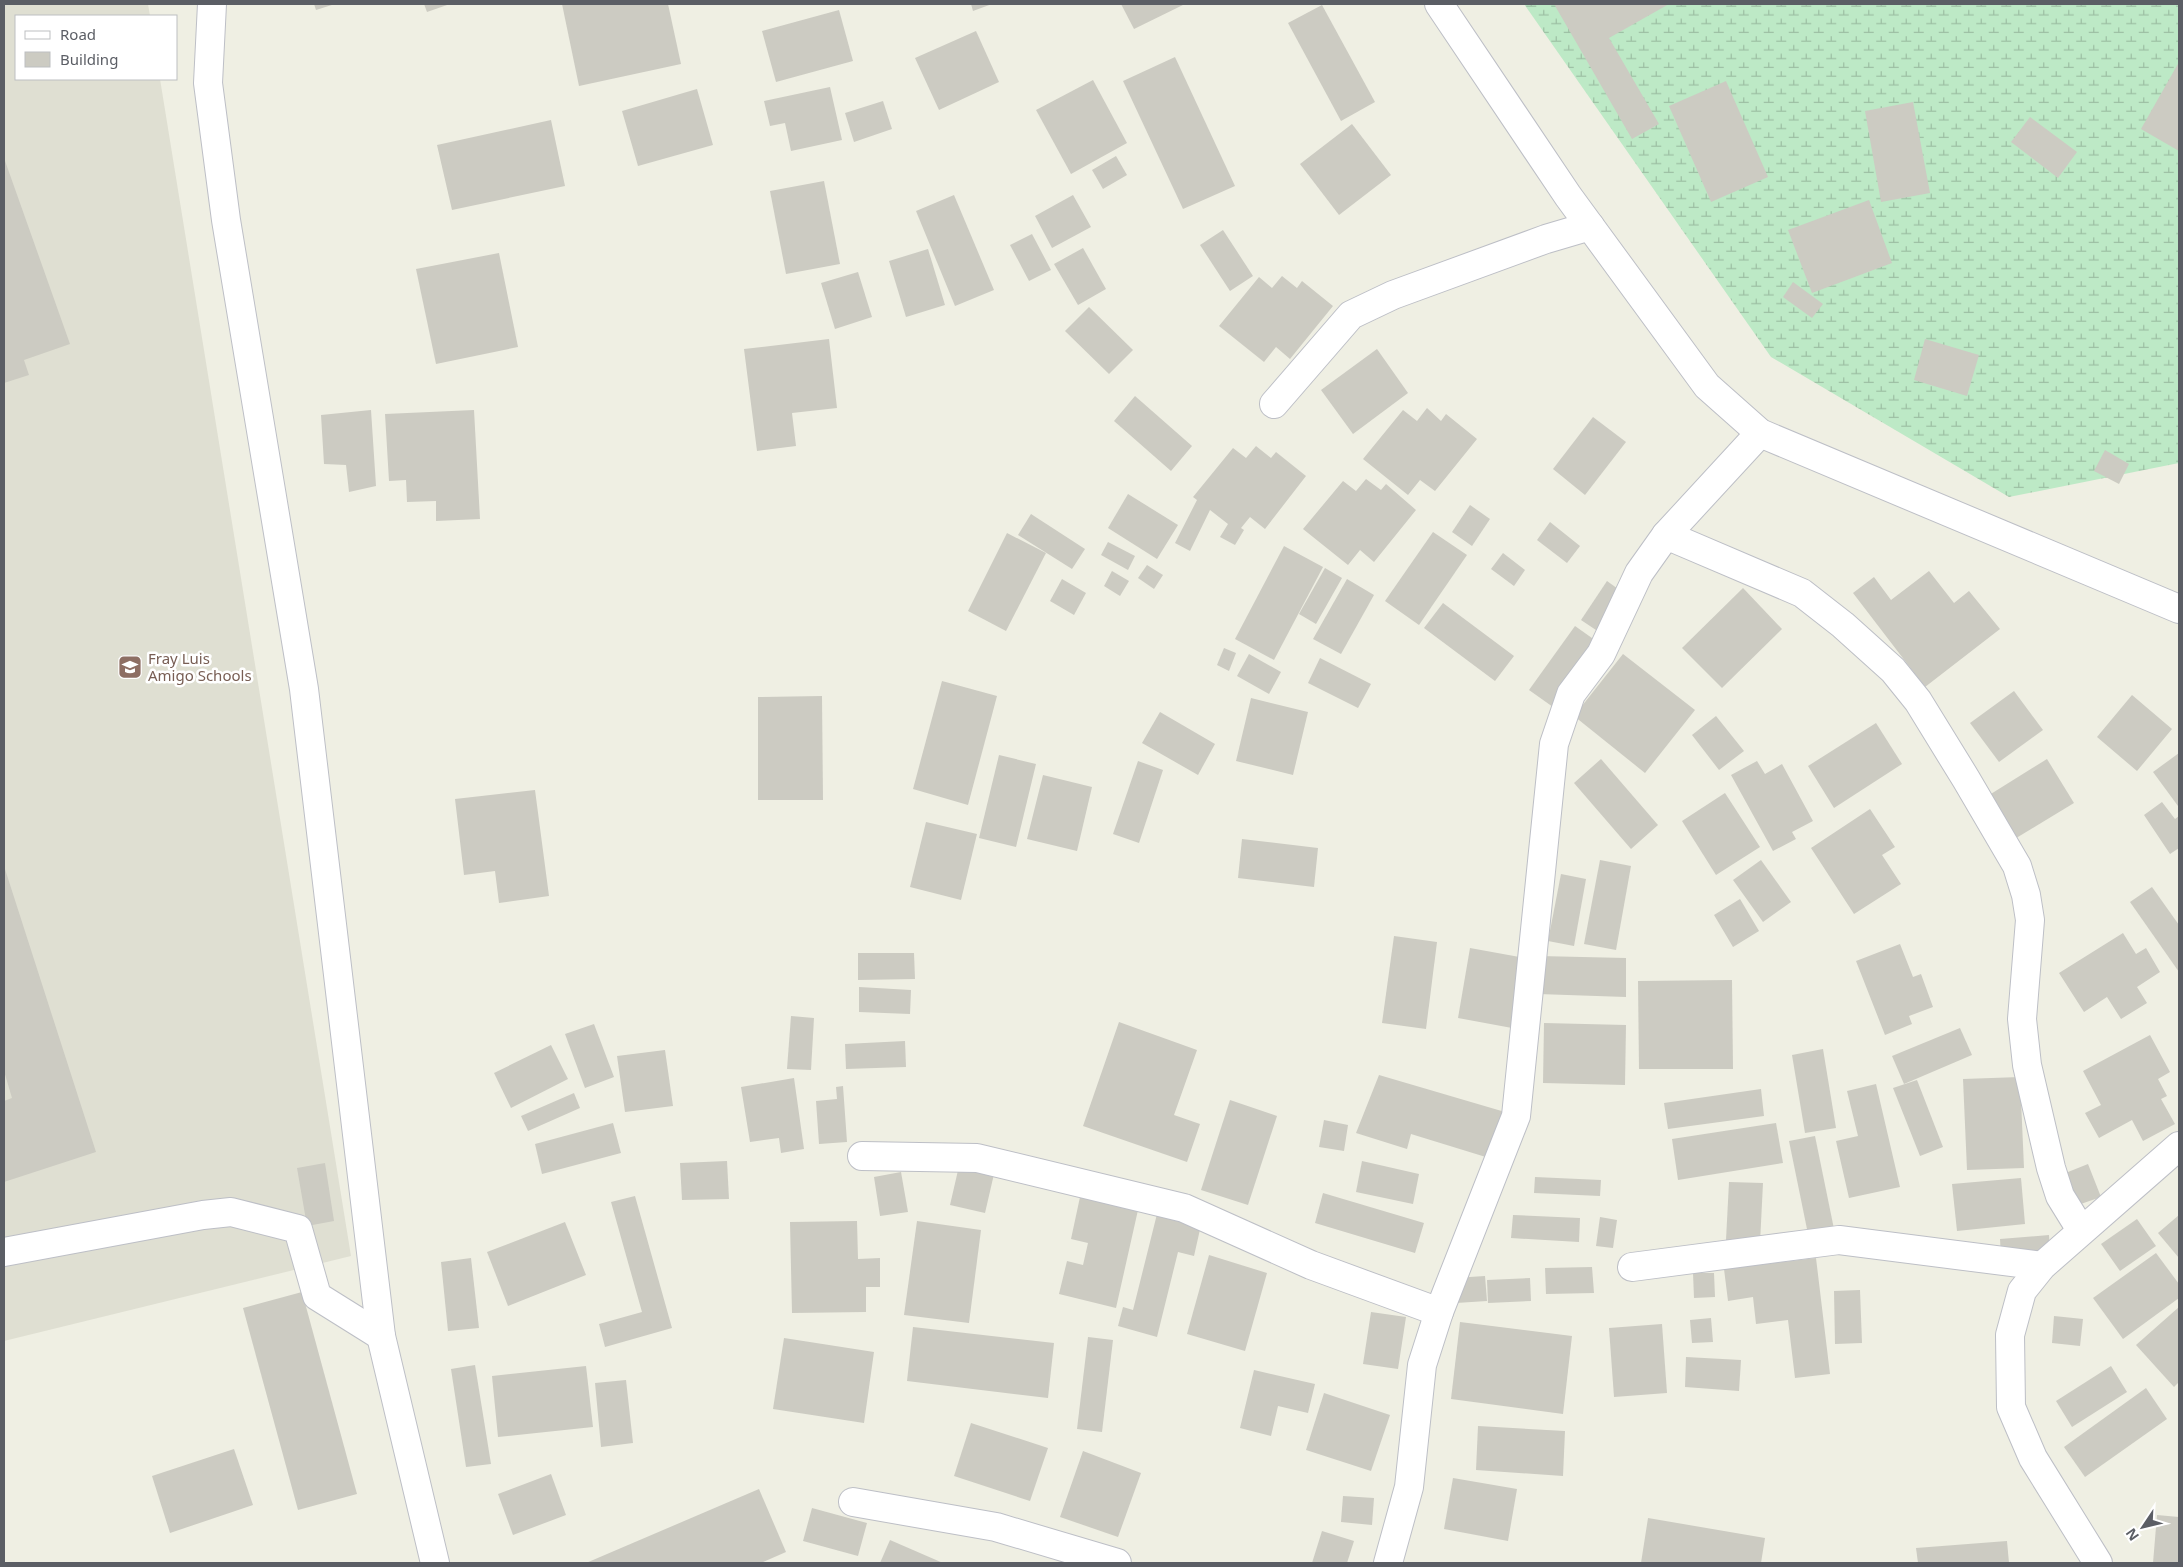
<svg xmlns="http://www.w3.org/2000/svg" width="2183" height="1567" viewBox="0 0 2183 1567" font-family="'Noto Sans',sans-serif">
<style>
.education{fill:#dfdfd2}
.wetland{fill:url(#wetland-marsh)}
.building{fill:#cccbc2}
.lines{fill:none;stroke-linecap:round;stroke-linejoin:round}
.minor-casing{stroke:#bdbfc6;stroke-width:30}
.minor{stroke:#fff;stroke-width:28}
.labels{text-anchor:middle;dominant-baseline:central;stroke-width:5;stroke-linejoin:round;paint-order:stroke}
.education-label{font-size:15px;fill:#785e54;stroke:#fff;text-anchor:start}
</style>
<defs>
<pattern id="wetland-marsh" width="20" height="14" patternUnits="userSpaceOnUse" patternTransform="scale(1.25)"><rect width="20" height="14" fill="#bde9c6"/><path d="M1 5h8M5 5V1M11 12h8M15 12V8" fill="none" stroke="#9dc0a4"/></pattern>
</defs>
<rect width="100%" height="100%" fill="#efefe3"/>
<!-- education -->
<path class="education" d="M4,4H148L150,16H16V79H160L351,1256L4,1341Z"/>
<!-- wetland -->
<path class="wetland" d="M1524,4H2179V463L2009,497L1771,357Z"/>
<!-- building -->
<g class="building">
<path d="M314,4H335L316,10Z"/>
<path d="M424,4H450L427,12Z"/>
<path d="M562,4H668L681,64L579,86Z"/>
<path d="M971,4H992L973,11Z"/>
<path d="M1121,4H1185L1134,29Z"/>
<path d="M1554,4H1669L1609,38L1659,124L1632,139Z"/>
<path d="M1322,5L1375,102L1341,121L1288,23Z"/>
<path d="M839,10L853,61L776,82L762,31Z"/>
<path d="M976,31L999,82L939,110L915,58Z"/>
<path d="M1175,57L1235,186L1183,209L1123,81Z"/>
<path d="M2179,62V151L2141,129Z"/>
<path d="M1093,80L1127,143L1071,174L1036,110Z"/>
<path d="M1726,81L1768,177L1711,202L1669,106Z"/>
<path d="M830,87L842,140L791,151L785,123L770,126L764,101Z"/>
<path d="M697,89L713,145L638,166L622,111Z"/>
<path d="M883,101L892,129L854,142L845,113Z"/>
<path d="M1913,102L1930,193L1881,202L1865,111Z"/>
<path d="M2030,117L2077,152L2058,178L2011,142Z"/>
<path d="M551,120L565,186L452,210L437,145Z"/>
<path d="M1352,124L1391,175L1339,215L1300,164Z"/>
<path d="M1116,156L1127,175L1103,189L1092,170Z"/>
<path d="M4,158L70,344L24,360L29,375L4,383Z"/>
<path d="M824,181L840,264L786,274L770,191Z"/>
<path d="M954,195L994,290L955,306L916,211Z"/>
<path d="M1073,195L1091,227L1052,248L1035,216Z"/>
<path d="M1869,200L1892,263L1812,293L1788,230Z"/>
<path d="M1223,230L1253,276L1230,291L1200,245Z"/>
<path d="M1032,234L1051,270L1029,281L1010,245Z"/>
<path d="M1083,248L1106,289L1078,305L1054,264Z"/>
<path d="M928,249L945,305L906,317L889,261Z"/>
<path d="M499,253L518,347L436,364L416,269Z"/>
<path d="M858,272L872,317L835,329L821,283Z"/>
<path d="M1282,276L1297,288L1302,281L1333,306L1290,359L1276,347L1264,362L1219,326L1259,277L1272,288Z"/>
<path d="M1793,282L1823,304L1812,318L1783,297Z"/>
<path d="M1089,307L1133,350L1109,374L1065,331Z"/>
<path d="M829,339L837,408L792,413L796,446L757,451L744,349Z"/>
<path d="M1925,339L1979,355L1967,396L1914,380Z"/>
<path d="M1377,349L1408,393L1353,434L1321,390Z"/>
<path d="M1135,396L1192,446L1171,471L1114,421Z"/>
<path d="M1427,408L1441,421L1446,414L1477,439L1435,491L1420,480L1408,495L1363,459L1403,410L1417,421Z"/>
<path d="M371,410L376,486L349,492L346,465L324,464L321,415Z"/>
<path d="M474,410L480,519L436,521V501L407,502L406,480L389,481L385,414Z"/>
<path d="M1593,417L1626,442L1585,495L1553,469Z"/>
<path d="M1256,446L1271,458L1276,452L1306,476L1265,529L1250,517L1241,528L1244,530L1235,545L1220,537L1228,524L1210,510L1190,551L1175,543L1197,500L1193,497L1233,448L1246,458Z"/>
<path d="M2105,450L2129,464L2119,484L2094,471Z"/>
<path d="M1366,479L1381,490L1386,484L1416,510L1374,562L1360,550L1348,565L1303,529L1343,481L1356,491Z"/>
<path d="M1128,494L1178,525L1157,559L1108,528Z"/>
<path d="M1470,505L1490,519L1472,546L1452,532Z"/>
<path d="M1031,514L1085,549L1072,569L1018,535Z"/>
<path d="M1550,522L1580,546L1567,563L1537,540Z"/>
<path d="M1433,532L1467,555L1419,625L1385,601Z"/>
<path d="M1007,533L1046,553L1006,631L968,611Z"/>
<path d="M1108,542L1135,556L1128,570L1101,555Z"/>
<path d="M1284,546L1323,567L1274,660L1235,639Z"/>
<path d="M1503,553L1525,570L1514,586L1491,569Z"/>
<path d="M1147,565L1163,575L1154,589L1138,578Z"/>
<path d="M1325,568L1342,578L1316,624L1299,614Z"/>
<path d="M1112,571L1129,581L1120,596L1104,586Z"/>
<path d="M1929,571L1954,603L1969,591L2000,629L1925,687L1853,593L1874,577L1891,600Z"/>
<path d="M1062,579L1086,593L1074,615L1050,601Z"/>
<path d="M1347,579L1374,595L1341,654L1313,639Z"/>
<path d="M1607,581L1625,594L1599,632L1581,620Z"/>
<path d="M1743,588L1782,629L1722,688L1682,648Z"/>
<path d="M1443,603L1514,656L1495,681L1424,628Z"/>
<path d="M1575,626L1599,643L1553,707L1529,690Z"/>
<path d="M1224,648L1236,653L1229,671L1217,665Z"/>
<path d="M1249,654L1281,672L1269,694L1237,676Z"/>
<path d="M1623,654L1695,710L1645,773L1574,716Z"/>
<path d="M1320,658L1371,684L1358,708L1308,683Z"/>
<path d="M942,681L997,696L968,805L913,789Z"/>
<path d="M2014,691L2043,730L1999,762L1970,723Z"/>
<path d="M2132,695L2172,729L2137,771L2097,737Z"/>
<path d="M822,696L823,800H758V697Z"/>
<path d="M1251,698L1308,712L1293,775L1236,761Z"/>
<path d="M1160,712L1215,744L1198,775L1142,743Z"/>
<path d="M1716,716L1744,751L1719,770L1692,735Z"/>
<path d="M1876,723L1902,764L1834,808L1808,766Z"/>
<path d="M2179,753V805L2178,806L2153,772Z"/>
<path d="M999,755L1036,764L1016,847L979,838Z"/>
<path d="M1601,759L1658,825L1631,849L1574,783Z"/>
<path d="M2047,759L2074,803L2013,840L1986,797Z"/>
<path d="M1138,761L1163,770L1139,843L1113,834Z"/>
<path d="M1757,761L1765,774L1782,764L1813,821L1792,832L1796,839L1773,851L1731,775Z"/>
<path d="M1043,775L1092,787L1077,851L1027,839Z"/>
<path d="M535,790L549,896L499,903L495,871L464,875L455,799Z"/>
<path d="M1725,793L1760,847L1716,875L1682,821Z"/>
<path d="M2162,802L2175,819L2179,816V848L2170,854L2144,815Z"/>
<path d="M1870,809L1895,847L1882,855L1901,884L1854,914L1811,848Z"/>
<path d="M926,822L977,834L961,900L910,887Z"/>
<path d="M1242,839L1318,848L1314,887L1238,878Z"/>
<path d="M1600,860L1631,866L1616,950L1584,944Z"/>
<path d="M1761,860L1791,902L1763,922L1733,880Z"/>
<path d="M4,866L96,1152L4,1182V1101L12,1098L4,1071Z"/>
<path d="M1561,874L1586,879L1574,946L1548,941Z"/>
<path d="M2152,887L2179,925V972L2130,902Z"/>
<path d="M1740,899L1759,931L1733,947L1714,915Z"/>
<path d="M2123,933L2136,954L2146,948L2160,972L2137,987L2147,1003L2121,1019L2107,997L2084,1012L2059,973Z"/>
<path d="M1394,936L1437,942L1426,1029L1382,1023Z"/>
<path d="M1900,944L1913,977L1921,974L1933,1007L1909,1016L1912,1024L1885,1035L1856,961Z"/>
<path d="M1470,948L1525,958L1512,1028L1458,1018Z"/>
<path d="M858,953H914L915,979L858,980Z"/>
<path d="M1539,956L1626,958V997L1538,994Z"/>
<path d="M1732,980L1733,1069H1639L1638,981Z"/>
<path d="M859,987L911,990L910,1014L859,1012Z"/>
<path d="M791,1016L814,1018L811,1070L787,1069Z"/>
<path d="M1119,1022L1197,1050L1174,1115L1200,1124L1187,1162L1083,1126Z"/>
<path d="M1544,1023L1626,1025L1625,1085L1543,1083Z"/>
<path d="M594,1024L614,1077L585,1088L565,1034Z"/>
<path d="M1960,1028L1972,1055L1904,1084L1892,1056Z"/>
<path d="M2150,1035L2170,1072L2158,1079L2167,1096L2161,1099L2175,1124L2143,1141L2132,1120L2099,1138L2085,1113L2101,1105L2083,1071Z"/>
<path d="M905,1041L906,1067L846,1069L845,1044Z"/>
<path d="M551,1045L568,1079L511,1108L494,1073Z"/>
<path d="M1823,1049L1836,1128L1805,1133L1792,1055Z"/>
<path d="M665,1050L673,1106L625,1112L617,1056Z"/>
<path d="M1379,1075L1505,1112L1489,1158L1411,1134L1407,1149L1356,1133Z"/>
<path d="M2020,1077L2024,1168L1967,1170L1963,1079Z"/>
<path d="M794,1078L804,1149L781,1153L779,1138L750,1142L741,1087Z"/>
<path d="M1917,1080L1943,1147L1920,1156L1893,1088Z"/>
<path d="M1876,1084L1900,1187L1849,1198L1836,1141L1858,1136L1847,1091Z"/>
<path d="M843,1086L847,1142L819,1144L816,1101L837,1099L836,1087Z"/>
<path d="M1761,1089L1764,1116L1668,1129L1664,1103Z"/>
<path d="M574,1093L580,1108L528,1131L521,1116Z"/>
<path d="M1230,1100L1277,1116L1248,1205L1201,1190Z"/>
<path d="M1324,1120L1348,1125L1344,1151L1319,1147Z"/>
<path d="M613,1123L621,1153L542,1174L535,1144Z"/>
<path d="M1776,1123L1783,1163L1678,1180L1672,1139Z"/>
<path d="M1815,1136L1834,1229L1808,1234L1789,1141Z"/>
<path d="M727,1161L729,1199L682,1200L680,1163Z"/>
<path d="M1362,1161L1419,1174L1413,1204L1356,1192Z"/>
<path d="M325,1163L334,1221L307,1226L297,1168Z"/>
<path d="M2088,1164L2101,1197L2075,1206L2063,1174Z"/>
<path d="M959,1166L994,1174L985,1213L950,1205Z"/>
<path d="M901,1172L908,1212L880,1216L874,1177Z"/>
<path d="M1535,1177L1601,1180L1600,1196L1534,1193Z"/>
<path d="M2021,1178L2025,1224L1957,1231L1952,1184Z"/>
<path d="M1729,1182L1763,1183L1760,1243L1726,1240Z"/>
<path d="M1323,1193L1424,1223L1415,1253L1315,1223Z"/>
<path d="M635,1196L672,1328L605,1347L599,1324L642,1312L611,1202Z"/>
<path d="M1080,1197L1138,1210L1116,1308L1059,1294L1067,1261L1083,1265L1088,1243L1071,1239Z"/>
<path d="M1157,1214L1201,1225L1194,1256L1178,1252L1157,1337L1118,1326L1123,1307L1133,1310Z"/>
<path d="M1513,1215L1580,1218L1579,1242L1511,1238Z"/>
<path d="M2179,1215V1258L2158,1233Z"/>
<path d="M1600,1217L1617,1220L1613,1248L1596,1246Z"/>
<path d="M2137,1219L2156,1246L2120,1271L2101,1244Z"/>
<path d="M857,1221L858,1259L880,1258V1287H866V1312L792,1313L790,1222Z"/>
<path d="M917,1221L981,1230L969,1323L904,1315Z"/>
<path d="M565,1222L586,1275L508,1306L487,1252Z"/>
<path d="M2049,1235L2050,1253L2001,1257L2000,1239Z"/>
<path d="M2156,1253L2179,1284V1298L2123,1339L2093,1298Z"/>
<path d="M1209,1255L1267,1273L1245,1351L1187,1334Z"/>
<path d="M471,1258L479,1328L448,1331L441,1262Z"/>
<path d="M1816,1258L1830,1374L1795,1378L1788,1320L1756,1324L1753,1297L1728,1301L1724,1269Z"/>
<path d="M1592,1267L1594,1293L1546,1294L1545,1268Z"/>
<path d="M1693,1273H1714L1715,1297L1694,1298Z"/>
<path d="M1485,1276L1487,1301L1456,1303L1454,1278Z"/>
<path d="M1530,1278L1531,1301L1488,1303L1487,1280Z"/>
<path d="M1860,1290L1862,1343L1835,1344L1834,1291Z"/>
<path d="M302,1292L357,1494L298,1510L243,1308Z"/>
<path d="M2179,1307V1382L2174,1387L2136,1345Z"/>
<path d="M1371,1312L1406,1317L1398,1369L1363,1364Z"/>
<path d="M2054,1316L2083,1319L2080,1346L2052,1343Z"/>
<path d="M1711,1318L1713,1342L1692,1343L1690,1320Z"/>
<path d="M1460,1322L1572,1336L1563,1414L1451,1399Z"/>
<path d="M1662,1324L1667,1393L1614,1397L1609,1328Z"/>
<path d="M913,1327L1054,1343L1048,1398L907,1381Z"/>
<path d="M1088,1337L1113,1340L1102,1432L1077,1429Z"/>
<path d="M784,1338L874,1352L864,1423L773,1409Z"/>
<path d="M1686,1357L1741,1360L1739,1391L1685,1387Z"/>
<path d="M475,1365L491,1464L466,1467L451,1369Z"/>
<path d="M586,1366L593,1427L498,1437L492,1376Z"/>
<path d="M2111,1366L2127,1392L2072,1427L2056,1401Z"/>
<path d="M1254,1370L1315,1384L1308,1413L1278,1406L1271,1436L1240,1428Z"/>
<path d="M626,1380L633,1443L601,1447L595,1383Z"/>
<path d="M2146,1388L2167,1419L2085,1477L2064,1447Z"/>
<path d="M1324,1393L1390,1415L1371,1471L1306,1450Z"/>
<path d="M971,1423L1048,1448L1030,1501L954,1476Z"/>
<path d="M1478,1426L1565,1431L1563,1476L1476,1470Z"/>
<path d="M234,1449L253,1505L170,1533L152,1476Z"/>
<path d="M1083,1451L1141,1473L1118,1537L1060,1517Z"/>
<path d="M551,1474L566,1515L513,1535L498,1494Z"/>
<path d="M1453,1478L1517,1489L1508,1541L1444,1529Z"/>
<path d="M759,1489L786,1552L761,1563H586Z"/>
<path d="M1343,1496L1374,1498L1372,1525L1341,1522Z"/>
<path d="M812,1508L867,1523L858,1556L803,1541Z"/>
<path d="M2157,1515L2179,1517V1563H2153Z"/>
<path d="M1648,1518L1765,1538L1761,1563H1641Z"/>
<path d="M1322,1531L1354,1541L1347,1563H1312Z"/>
<path d="M890,1540L943,1563H880Z"/>
<path d="M2007,1541L2009,1563H1918L1916,1548Z"/>
</g>
<g class="lines">
<!-- minor casing -->
<g class="minor-casing">
<g id="minor">
<path d="M212,4L208,83L226,220L304,689L381,1336L435,1563"/>
<path d="M1439,4L1568,196L1707,386L1760,433L2179,609"/>
<path d="M1274,404L1351,315L1393,295L1546,239L1590,226"/>
<path d="M1666,535L1802,593L1843,625L1893,670L1918,701L1966,779L2017,866L2026,895L2030,920L2022,1019L2027,1065L2051,1168L2060,1196L2081,1230"/>
<path d="M862,1156L977,1158L1184,1208L1311,1265L1439,1312"/>
<path d="M4,1252L203,1215L231,1212L298,1229L317,1296L381,1336"/>
<path d="M1632,1267L1839,1240L2042,1266"/>
<path d="M853,1502L996,1527L1117,1563"/>
<path d="M1388,1563L1409,1487L1422,1365L1439,1312L1516,1116L1554,744L1571,694L1601,654L1639,573L1666,535L1760,433"/>
<path d="M2098,1563L2033,1458L2011,1407L2010,1335L2022,1291L2042,1266L2179,1146"/>
</g>
</g>
<!-- minor -->
<use href="#minor" class="minor"/>
</g>
<!-- icons -->
<defs>
<g id="school-square" transform="scale(1.25)"><rect x="-9" y="-9" width="18" height="18" rx="4" fill="#8d6e63" stroke="#fff"/><path d="M0-5L7-2L0 1L-7-2ZM-4 1L0 2.5L4 1V4Q0 6-4 4Z" fill="#fff"/></g>
</defs>
<g fill-rule="evenodd">
<use href="#school-square" x="130" y="667"/>
</g>
<g class="labels">
<!-- education labels -->
<g class="education-label">
<text x="148" y="658">Fray Luis<tspan x="148" dy="17">Amigo Schools</tspan></text>
</g>
</g>
<!-- border -->
<rect width="2183" height="1567" fill="none" stroke="#5b5e65" stroke-width="10"/>
<!-- legend -->
<rect x="15" y="15" width="162" height="65" fill="#ffffff" stroke="#bdbfc1"/>
<rect x="25" y="31" width="25" height="8" fill="#ffffff" stroke="#bdbfc1"/>
<text x="60" y="40" font-size="15" fill="#5b5e65">Road</text>
<rect x="25" y="52" width="25" height="15" fill="#cccbc2" stroke="#bdbfc1"/>
<text x="60" y="65" font-size="15" fill="#5b5e65">Building</text>
<!-- north arrow -->
<g transform="translate(2143 1527) rotate(235)" stroke="#ffffff" stroke-width="4" paint-order="stroke">
<path d="M0-4L9 19L0 12L-9 19Z" fill="#5b5e65"/>
<text y="-8" font-size="14" font-weight="bold" text-anchor="middle" fill="#5b5e65">N</text>
</g>
</svg>
